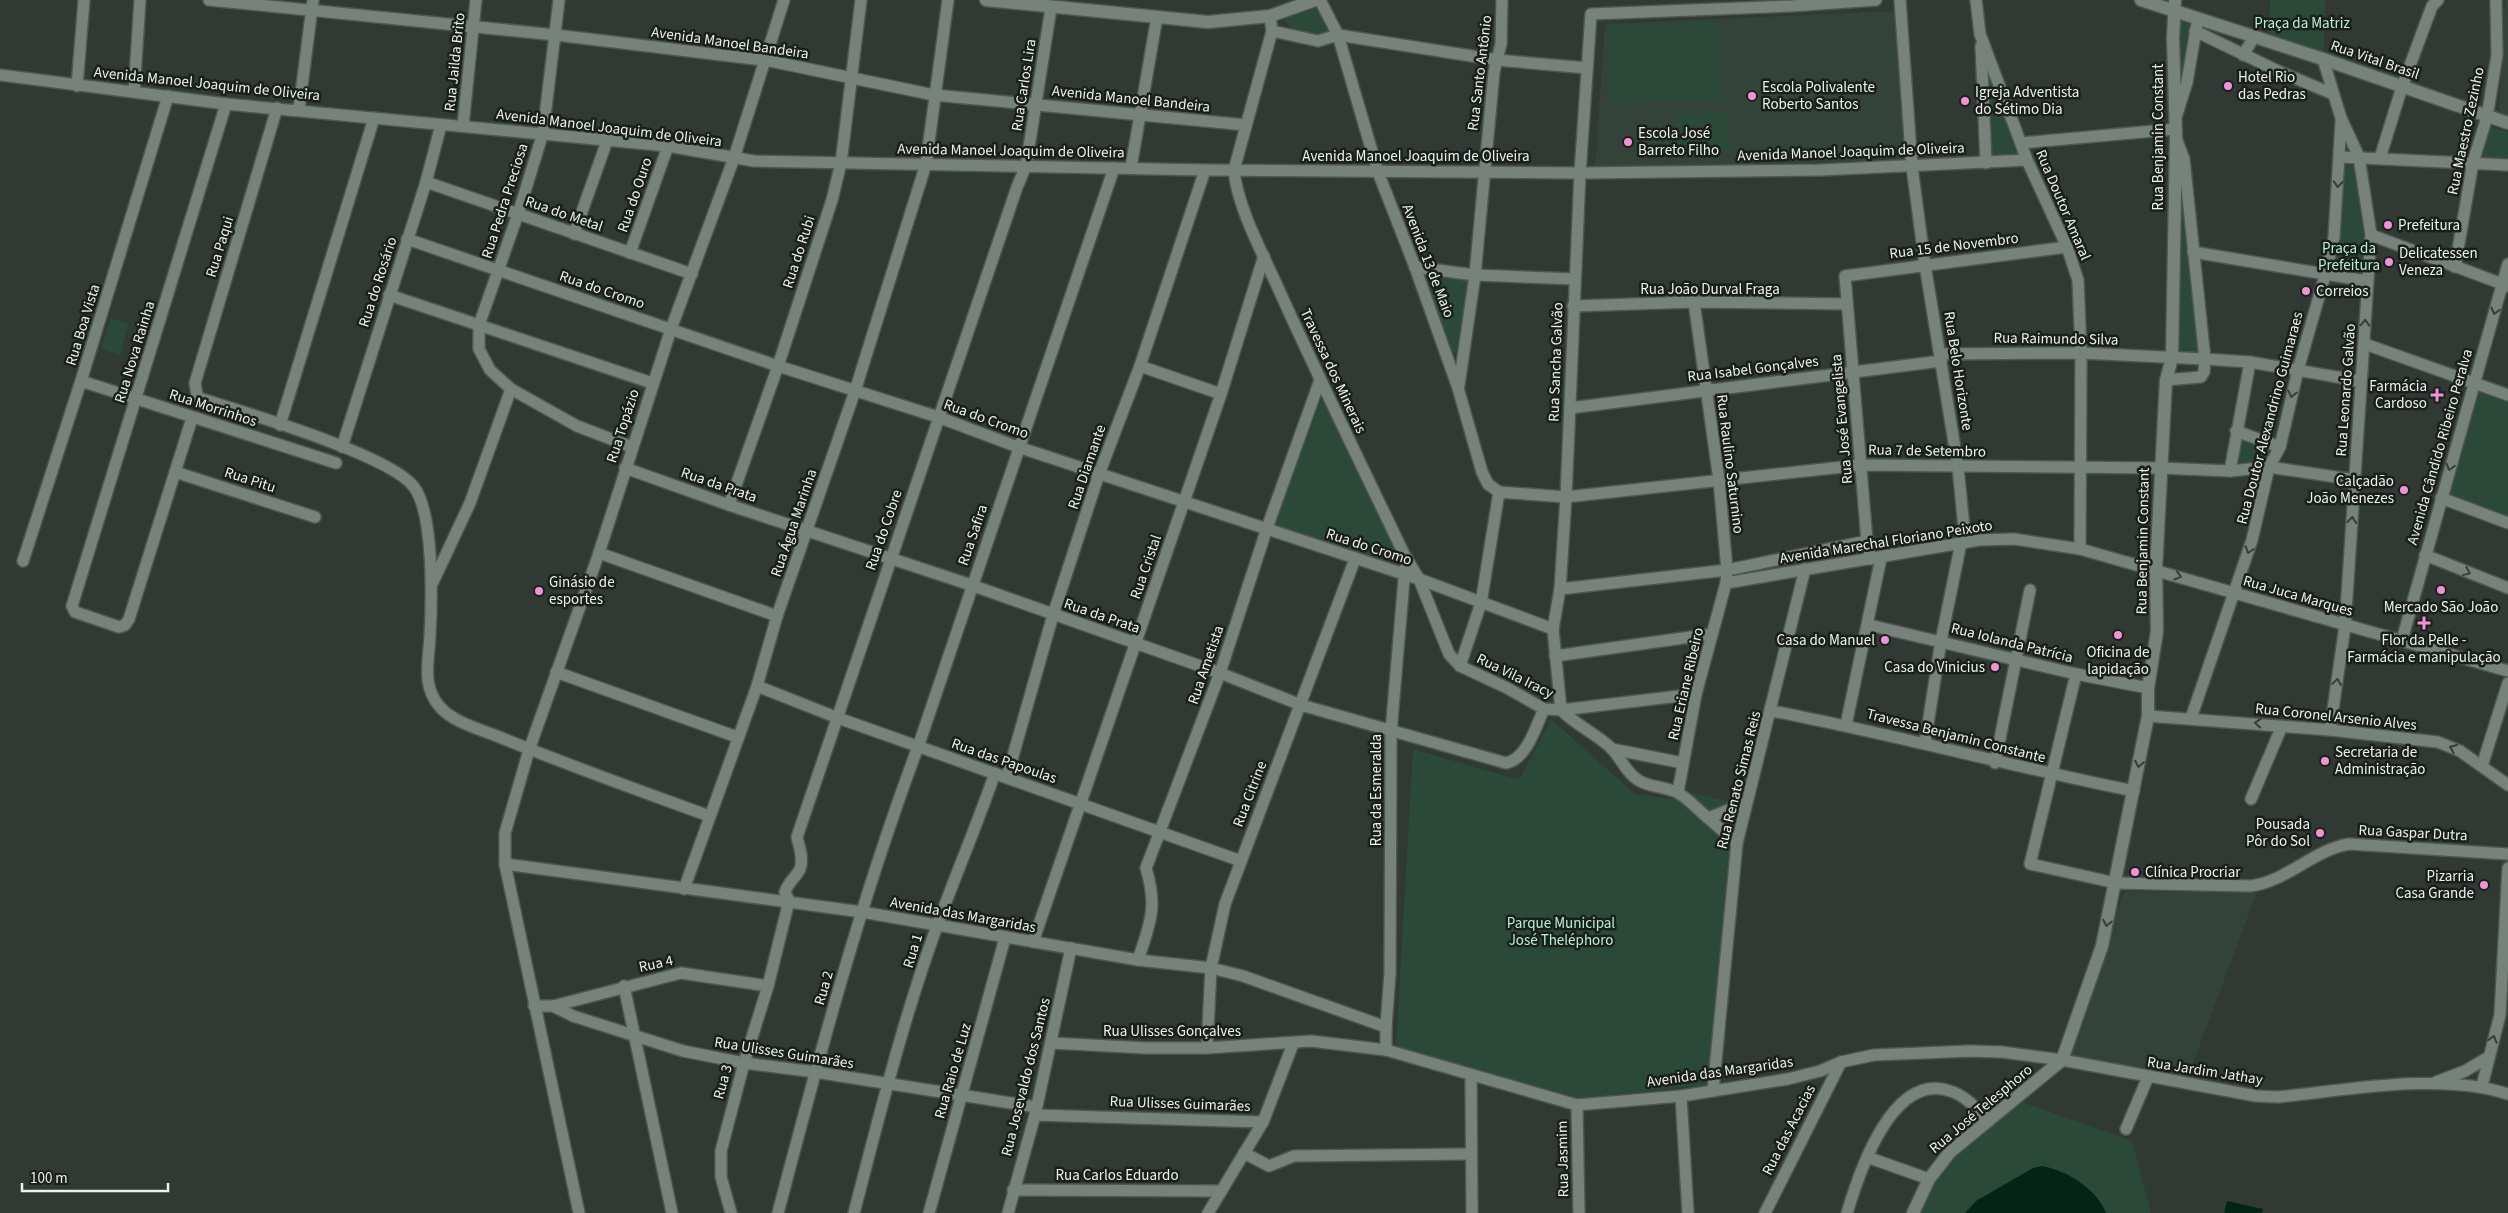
<svg xmlns="http://www.w3.org/2000/svg" width="2508" height="1213" viewBox="0 0 2508 1213" font-family="'Source Sans 3',sans-serif">
<style>
.built{fill:#34433a}
.green{fill:#2b4939}
.water{fill:#042516}
.lines{fill:none;stroke-linecap:round;stroke-linejoin:round}
.street-casing{stroke:#4f5652;stroke-width:14}
.secondary-casing{stroke:#4f5652;stroke-width:15}
.street{stroke:#78827c;stroke-width:11}
.secondary{stroke:#78827c;stroke-width:12}
.oneway{stroke:#373d39}
.poi-dot{fill:#f391d5;stroke:#1b1f1c;stroke-width:2}
.labels{text-anchor:middle;dominant-baseline:central;stroke-width:5;stroke-linejoin:round;paint-order:stroke}
.park-label{font-size:15px;fill:#b5f2cf;stroke:#1b1f1c}
.street-label{font-size:15px;fill:#ebf1ed;stroke:#1b1f1c}
.poi-label{font-size:15px;fill:#ebf1ed;stroke:#1b1f1c;text-anchor:start}
</style>
<rect width="100%" height="100%" fill="#303934"/>
<!-- built -->
<g class="built">
<path d="M2505,0H2508V115L2499,113Z"/>
<path d="M1898,11L1909,161H1890L1885,149L1877,150L1870,161L1595,167L1605,24Z"/>
<path d="M2124,892H2257L2187,1079L2067,1054Z"/>
</g>
<!-- green -->
<g class="green">
<path d="M2270,0H2325L2324,53L2269,36Z"/>
<path d="M1319,6L1331,35C1309,40 1295,34 1281,17Z"/>
<path d="M2182,21L2191,24L2180,98L2179,24Z"/>
<path d="M1719,22L1720,100L1610,102L1609,24Z"/>
<path d="M1985,58L2023,155L1990,157Z"/>
<path d="M1729,112V150L1677,152L1675,114Z"/>
<path d="M2487,126L2508,132V161L2477,160Z"/>
<path d="M2179,161L2201,354L2175,353Z"/>
<path d="M2342,164L2354,166L2364,240L2365,275L2332,270Z"/>
<path d="M1421,273L1470,279L1456,352L1450,354Z"/>
<path d="M111,318L129,324L120,355L101,349Z"/>
<path d="M2478,389L2508,400V518L2448,495Z"/>
<path d="M1323,396L1398,550L1395,562L1273,526Z"/>
<path d="M2244,439L2272,450L2265,462H2239L2236,459L2241,440Z"/>
<path d="M1551,719L1635,794L1689,801L1693,793L1740,804L1707,1085L1579,1098L1396,1047L1413,749L1519,780Z"/>
<path d="M2019,1101L2132,1141L2151,1213H1916L1950,1156Z"/>
</g>
<!-- water -->
<g class="water">
<path d="M2042,1166C2066,1170 2097,1189 2106,1213H1965L1976,1201L2033,1168Z"/>
<path d="M2227,1201L2263,1209L2262,1213H2224Z"/>
</g>
<g class="lines">
<!-- street casing -->
<g class="street-casing">
<g id="street">
<path d="M209,0L556,35L770,61L934,95L1246,125"/>
<path d="M559,0L543,133L518,214L479,325V349L490,370L511,389L577,426L632,447"/>
<path d="M1320,0L1338,35L1378,172L1415,267L1458,388L1482,472L1488,484L1499,492"/>
<path d="M1900,0L1912,167L1925,265L1958,467L1964,528L1941,641L1925,743"/>
<path d="M1976,0L1980,34L2027,160L2067,247L2078,280L2081,353L2080,549"/>
<path d="M1270,16L1272,31L1234,170C1237,207 1264,256 1279,290C1319,379 1362,466 1404,554L1419,579L1449,654L1460,666L1507,688L1544,709L1561,710C1576,725 1595,733 1610,747C1621,757 1625,772 1638,780C1650,788 1666,786 1678,793C1689,799 1698,810 1708,818L1746,803"/>
<path d="M1272,31L1318,41L1338,35L1497,60L1587,68"/>
<path d="M2195,31L2278,71L2333,94"/>
<path d="M1981,46L1986,163"/>
<path d="M2243,55L2254,37"/>
<path d="M2323,59L2341,118L2359,157L2371,235L2345,626L2330,730"/>
<path d="M0,75L226,104L668,146L754,161L1205,170L1580,173L1820,170L2027,160"/>
<path d="M77,86L84,0"/>
<path d="M134,92L140,0"/>
<path d="M277,108L195,383L197,395L199,398C243,412 391,455 414,487C434,514 432,600 430,635C429,660 421,686 440,707C453,722 479,729 497,736C567,765 638,790 709,816"/>
<path d="M299,109L313,0"/>
<path d="M2177,114L2187,82L2197,24"/>
<path d="M463,126L476,0"/>
<path d="M2021,143L2176,129"/>
<path d="M2340,157L2508,165"/>
<path d="M2380,158L2402,87L2432,6L2438,0"/>
<path d="M1131,167L1157,17"/>
<path d="M426,182L692,274"/>
<path d="M574,234L607,141"/>
<path d="M2371,235L2508,286"/>
<path d="M407,239L778,366L938,417L1018,447L1419,579L1553,629"/>
<path d="M2193,252L2367,281"/>
<path d="M630,253L668,146"/>
<path d="M1415,267L1475,275L1574,279"/>
<path d="M2455,267L2473,162L2487,117L2497,55L2496,0"/>
<path d="M389,295L652,383"/>
<path d="M1573,306L1694,302L1847,304"/>
<path d="M2365,344L2508,395"/>
<path d="M1940,354L2081,353L2205,359L2250,362L2360,381"/>
<path d="M1140,366L1221,394"/>
<path d="M2166,380L2201,377L2204,372L2205,359L2184,159L2176,138"/>
<path d="M81,381L336,463"/>
<path d="M1459,385L1475,275L1494,72L1501,44L1502,0"/>
<path d="M1570,408L1941,361"/>
<path d="M192,418L129,619L125,625L119,627L75,612L72,606L226,104"/>
<path d="M280,425L374,118"/>
<path d="M2236,431L2280,447"/>
<path d="M342,447L426,182L441,125"/>
<path d="M625,468L729,505L971,585L1220,673L1301,705L1506,763C1527,759 1536,726 1544,709"/>
<path d="M2230,471L2250,362"/>
<path d="M175,472L315,517"/>
<path d="M1499,492L1566,497L1861,465L2161,468L2230,471L2269,467L2356,480"/>
<path d="M2441,498L2508,523"/>
<path d="M729,505L778,366L832,200L841,163L861,0"/>
<path d="M599,553L777,616"/>
<path d="M2425,555L2508,588"/>
<path d="M1871,559L1867,541L1845,276L2067,247"/>
<path d="M23,561L81,381L168,96"/>
<path d="M433,582L470,503L511,389"/>
<path d="M1726,583L1979,540L2014,539L2080,549L2508,671"/>
<path d="M1560,589L1727,570L1867,541"/>
<path d="M1869,625L2076,674L2148,688"/>
<path d="M2402,640L2508,264"/>
<path d="M1555,656L1712,634"/>
<path d="M1460,666L1481,603L1499,492"/>
<path d="M556,672L737,737"/>
<path d="M2076,674L2030,864L2116,883L2250,886C2286,882 2313,850 2349,844L2508,854"/>
<path d="M757,686L838,718L1241,861"/>
<path d="M1696,694L1561,710L1553,629L1560,589L1566,497L1580,173L1591,14L1791,6L1876,0"/>
<path d="M1772,711C1893,734 2013,767 2134,791"/>
<path d="M2148,716L2330,730L2438,742L2460,751L2508,785"/>
<path d="M2191,718L2252,540L2269,467L2280,447L2298,370L2326,272L2334,237L2341,122"/>
<path d="M1846,725L1881,558"/>
<path d="M1612,749L1683,763"/>
<path d="M1995,763L2030,590"/>
<path d="M2482,766L2508,683"/>
<path d="M1007,777L1053,615L1099,474L1140,366L1205,170"/>
<path d="M1678,792L1696,694L1726,583L1727,570L1719,480L1694,302"/>
<path d="M2251,799L2282,726"/>
<path d="M1708,818L1737,843"/>
<path d="M505,864L862,912L1138,960L1211,968L1243,976L1386,1027V1050"/>
<path d="M684,889L757,686L777,616L855,391L926,164L948,0"/>
<path d="M1033,942L1221,394L1264,256"/>
<path d="M1138,960C1150,923 1158,908 1146,868L1220,673L1267,528L1320,380"/>
<path d="M624,986L672,1213"/>
<path d="M534,1006H553L573,1016L683,1051L744,1063L815,1072L1036,1107"/>
<path d="M553,1006L681,973L768,986"/>
<path d="M1386,1027L1390,973L1391,732L1405,568"/>
<path d="M1052,1043L1145,1048H1207L1311,1041L1386,1050L1577,1105L1681,1096L1788,1079L1820,1071L1841,1062L1874,1055L1970,1051L2002,1052L2062,1060L2256,1096L2278,1097C2349,1090 2441,1072 2508,1094"/>
<path d="M1207,1048L1211,968L1225,904L1355,559"/>
<path d="M1471,1075L1472,1213"/>
<path d="M2436,1082L2465,1071L2487,1058"/>
<path d="M2482,1086L2500,1015L2508,868"/>
<path d="M1713,1091L1737,843L1805,569"/>
<path d="M1681,1096L1688,1213"/>
<path d="M1577,1105L1579,1213"/>
<path d="M1035,1115L1263,1122"/>
<path d="M2126,1129L2148,1077"/>
<path d="M1244,1153L1269,1166L1294,1156L1470,1154"/>
<path d="M1867,1157L1929,1179"/>
<path d="M1013,1190L1221,1191"/>
<path d="M579,1213L505,864V833L529,750L598,556L671,329L734,158L784,0"/>
<path d="M731,1213L721,1177V1151L744,1063L768,986L789,901L785,892C788,882 797,876 800,869C804,859 799,846 797,837L1017,187L1026,166L1051,8"/>
<path d="M778,1213C819,1056 861,899 918,747L1114,168"/>
<path d="M854,1213C879,1117 903,1019 937,926C956,874 977,825 995,773"/>
<path d="M929,1213L1005,938"/>
<path d="M1008,1213L1035,1115L1071,948"/>
<path d="M1208,1213L1263,1122L1293,1044"/>
<path d="M1765,1213L1841,1062"/>
<path d="M1847,1213C1859,1173 1892,1071 1950,1091C1965,1095 1978,1110 1989,1121"/>
</g>
</g>
<!-- secondary casing -->
<g class="secondary-casing">
<g id="secondary">
<path d="M986,0L1208,22L1270,16L1315,0"/>
<path d="M2141,0L2323,59L2508,123"/>
<path d="M1913,1213L1929,1179L1950,1152L2062,1060L2102,946L2148,716V688L2157,631L2156,569L2166,380L2172,358L2176,138L2173,38L2175,0"/>
</g>
</g>
<!-- street -->
<use href="#street" class="street"/>
<!-- secondary -->
<use href="#secondary" class="secondary"/>
</g>
<!-- one-way arrows -->
<defs><path id="oneway-chevron" d="M-2-3.5L2.5 0L-2 3.5" fill="none" stroke-width="1.6" stroke-linecap="round" stroke-linejoin="round" transform="scale(1.25)"/></defs>
<g class="oneway">
<use href="#oneway-chevron" transform="translate(2338 184) rotate(94)"/>
<use href="#oneway-chevron" transform="translate(2495 311) rotate(105)"/>
<use href="#oneway-chevron" transform="translate(2365 323) rotate(-88)"/>
<use href="#oneway-chevron" transform="translate(2292 394) rotate(103)"/>
<use href="#oneway-chevron" transform="translate(2450 467) rotate(105)"/>
<use href="#oneway-chevron" transform="translate(2352 520) rotate(-85)"/>
<use href="#oneway-chevron" transform="translate(2249 550) rotate(108)"/>
<use href="#oneway-chevron" transform="translate(2467 572) rotate(22)"/>
<use href="#oneway-chevron" transform="translate(2178 576) rotate(17)"/>
<use href="#oneway-chevron" transform="translate(2337 682) rotate(-82)"/>
<use href="#oneway-chevron" transform="translate(2258 723) rotate(-175)"/>
<use href="#oneway-chevron" transform="translate(2453 748) rotate(-156)"/>
<use href="#oneway-chevron" transform="translate(2139 764) rotate(101)"/>
<use href="#oneway-chevron" transform="translate(2107 923) rotate(102)"/>
<use href="#oneway-chevron" transform="translate(2493 1039) rotate(-74)"/>
</g>
<!-- markers -->
<g class="poi-dot">
<circle cx="2228" cy="86" r="5"/>
<circle cx="1752" cy="96" r="5"/>
<circle cx="1965" cy="101" r="5"/>
<circle cx="1628" cy="142" r="5"/>
<circle cx="2388" cy="225" r="5"/>
<circle cx="2389" cy="262" r="5"/>
<circle cx="2306" cy="291" r="5"/>
<path d="M2434.5 387.5h5v5h5v5h-5v5h-5v-5h-5v-5h5z"/>
<circle cx="2404" cy="490" r="5"/>
<circle cx="2441" cy="590" r="5"/>
<circle cx="539" cy="591" r="5"/>
<path d="M2421.5 615.5h5v5h5v5h-5v5h-5v-5h-5v-5h5z"/>
<circle cx="2118" cy="635" r="5"/>
<circle cx="1885" cy="640" r="5"/>
<circle cx="1995" cy="667" r="5"/>
<circle cx="2325" cy="761" r="5"/>
<circle cx="2320" cy="833" r="5"/>
<circle cx="2135" cy="872" r="5"/>
<circle cx="2484" cy="885" r="5"/>
</g>
<g class="labels">
<!-- park labels -->
<g class="park-label">
<text x="2302" y="23">Praça da Matriz</text>
<text x="2349" y="248">Praça da<tspan x="2349" dy="17">Prefeitura</tspan></text>
<text x="1561" y="923">Parque Municipal<tspan x="1561" dy="17">José Theléphoro</tspan></text>
</g>
<!-- street labels -->
<g class="street-label">
<text transform="translate(730 43) rotate(8)">Avenida Manoel Bandeira</text>
<text transform="translate(2375 60) rotate(19)">Rua Vital Brasil</text>
<text transform="translate(455 62) rotate(-84)">Rua Jailda Brito</text>
<text transform="translate(1480 73) rotate(-83)">Rua Santo Antônio</text>
<text transform="translate(207 84) rotate(6)">Avenida Manoel Joaquim de Oliveira</text>
<text transform="translate(1024 85) rotate(-81)">Rua Carlos Lira</text>
<text transform="translate(1131 99) rotate(6)">Avenida Manoel Bandeira</text>
<text transform="translate(609 128) rotate(7)">Avenida Manoel Joaquim de Oliveira</text>
<text transform="translate(2466 131) rotate(-78)">Rua Maestro Zezinho</text>
<text transform="translate(2158 137) rotate(-90)">Rua Benjamin Constant</text>
<text transform="translate(1011 151) rotate(1)">Avenida Manoel Joaquim de Oliveira</text>
<text transform="translate(1851 152) rotate(-2)">Avenida Manoel Joaquim de Oliveira</text>
<text x="1416" y="156">Avenida Manoel Joaquim de Oliveira</text>
<text transform="translate(635 195) rotate(-71)">Rua do Ouro</text>
<text transform="translate(505 201) rotate(-72)">Rua Pedra Preciosa</text>
<text transform="translate(2063 205) rotate(67)">Rua Doutor Amaral</text>
<text transform="translate(564 214) rotate(19)">Rua do Metal</text>
<text transform="translate(1954 246) rotate(-7)">Rua 15 de Novembro</text>
<text transform="translate(220 247) rotate(-73)">Rua Paqui</text>
<text transform="translate(799 252) rotate(-72)">Rua do Rubi</text>
<text transform="translate(1428 261) rotate(69)">Avenida 13 de Maio</text>
<text transform="translate(378 282) rotate(-72)">Rua do Rosário</text>
<text x="1710" y="289">Rua João Durval Fraga</text>
<text transform="translate(602 290) rotate(19)">Rua do Cromo</text>
<text transform="translate(83 325) rotate(-73)">Rua Boa Vista</text>
<text transform="translate(2056 339) rotate(1)">Rua Raimundo Silva</text>
<text transform="translate(135 352) rotate(-73)">Rua Nova Rainha</text>
<text transform="translate(1556 362) rotate(-88)">Rua Sancha Galvão</text>
<text transform="translate(1753 369) rotate(-7)">Rua Isabel Gonçalves</text>
<text transform="translate(1333 371) rotate(65)">Travessa dos Minerais</text>
<text transform="translate(1958 371) rotate(81)">Rua Belo Horizonte</text>
<text transform="translate(2346 390) rotate(-86)">Rua Leonardo Galvão</text>
<text transform="translate(213 408) rotate(18)">Rua Morrinhos</text>
<text transform="translate(2270 418) rotate(-75)">Rua Doutor Alexandrino Guimaraes</text>
<text transform="translate(986 419) rotate(20)">Rua do Cromo</text>
<text transform="translate(1842 419) rotate(-95)">Rua José Evangelista</text>
<text transform="translate(623 426) rotate(-72)">Rua Topázio</text>
<text transform="translate(2440 447) rotate(-74)">Avenida Cândido Ribeiro Peralva</text>
<text transform="translate(1927 451) rotate(1)">Rua 7 de Setembro</text>
<text transform="translate(1730 464) rotate(83)">Rua Raulino Saturnino</text>
<text transform="translate(1087 467) rotate(-71)">Rua Diamante</text>
<text transform="translate(250 480) rotate(18)">Rua Pitu</text>
<text transform="translate(719 485) rotate(19)">Rua da Prata</text>
<text transform="translate(794 523) rotate(-71)">Rua Água Marinha</text>
<text transform="translate(884 530) rotate(-71)">Rua do Cobre</text>
<text transform="translate(973 535) rotate(-71)">Rua Safira</text>
<text transform="translate(2143 541) rotate(-89)">Rua Benjamin Constant</text>
<text transform="translate(1886 542) rotate(-9)">Avenida Marechal Floriano Peixoto</text>
<text transform="translate(1369 547) rotate(18)">Rua do Cromo</text>
<text transform="translate(1146 567) rotate(-71)">Rua Cristal</text>
<text transform="translate(2298 596) rotate(16)">Rua Juca Marques</text>
<text transform="translate(1102 616) rotate(19)">Rua da Prata</text>
<text transform="translate(2012 643) rotate(14)">Rua Iolanda Patrícia</text>
<text transform="translate(1206 665) rotate(-71)">Rua Ametista</text>
<text transform="translate(1515 676) rotate(26)">Rua Vila Iracy</text>
<text transform="translate(1686 684) rotate(-77)">Rua Eriane Ribeiro</text>
<text transform="translate(2336 717) rotate(6)">Rua Coronel Arsenio Alves</text>
<text transform="translate(1956 736) rotate(14)">Travessa Benjamin Constante</text>
<text transform="translate(1004 761) rotate(19)">Rua das Papoulas</text>
<text transform="translate(1739 780) rotate(-76)">Rua Renato Simas Reis</text>
<text transform="translate(1376 790) rotate(-90)">Rua da Esmeralda</text>
<text transform="translate(1250 794) rotate(-69)">Rua Citrine</text>
<text transform="translate(2413 833) rotate(3)">Rua Gaspar Dutra</text>
<text transform="translate(963 915) rotate(10)">Avenida das Margaridas</text>
<text transform="translate(913 951) rotate(-73)">Rua 1</text>
<text transform="translate(656 964) rotate(-12)">Rua 4</text>
<text transform="translate(824 988) rotate(-74)">Rua 2</text>
<text x="1172" y="1031">Rua Ulisses Gonçalves</text>
<text transform="translate(784 1053) rotate(9)">Rua Ulisses Guimarães</text>
<text transform="translate(953 1071) rotate(-74)">Rua Raio de Luz</text>
<text transform="translate(2205 1071) rotate(9)">Rua Jardim Jathay</text>
<text transform="translate(1720 1072) rotate(-8)">Avenida das Margaridas</text>
<text transform="translate(1026 1077) rotate(-76)">Rua Josevaldo dos Santos</text>
<text transform="translate(723 1082) rotate(-75)">Rua 3</text>
<text transform="translate(1180 1104) rotate(2)">Rua Ulisses Guimarães</text>
<text transform="translate(1981 1109) rotate(-40)">Rua José Telesphoro</text>
<text transform="translate(1789 1130) rotate(-63)">Rua das Acacias</text>
<text transform="translate(1563 1159) rotate(-91)">Rua Jasmim</text>
<text x="1117" y="1175">Rua Carlos Eduardo</text>
</g>
<!-- poi labels -->
<g class="poi-label">
<text x="2238" y="77">Hotel Rio<tspan x="2238" dy="17">das Pedras</tspan></text>
<text x="1762" y="87">Escola Polivalente<tspan x="1762" dy="17">Roberto Santos</tspan></text>
<text x="1975" y="92">Igreja Adventista<tspan x="1975" dy="17">do Sétimo Dia</tspan></text>
<text x="1638" y="133">Escola José<tspan x="1638" dy="17">Barreto Filho</tspan></text>
<text x="2398" y="225">Prefeitura</text>
<text x="2399" y="253">Delicatessen<tspan x="2399" dy="17">Veneza</tspan></text>
<text x="2316" y="291">Correios</text>
<text x="2427" y="386" text-anchor="end">Farmácia<tspan x="2427" dy="17">Cardoso</tspan></text>
<text x="2394" y="481" text-anchor="end">Calçadão<tspan x="2394" dy="17">João Menezes</tspan></text>
<text x="549" y="582">Ginásio de<tspan x="549" dy="17">esportes</tspan></text>
<text x="2441" y="607" text-anchor="middle">Mercado São João</text>
<text x="1875" y="640" text-anchor="end">Casa do Manuel</text>
<text x="2424" y="640" text-anchor="middle">Flor da Pelle -<tspan x="2424" dy="17">Farmácia e manipulação</tspan></text>
<text x="2118" y="652" text-anchor="middle">Oficina de<tspan x="2118" dy="17">lapidação</tspan></text>
<text x="1985" y="667" text-anchor="end">Casa do Vinicius</text>
<text x="2335" y="752">Secretaria de<tspan x="2335" dy="17">Administração</tspan></text>
<text x="2310" y="824" text-anchor="end">Pousada<tspan x="2310" dy="17">Pôr do Sol</tspan></text>
<text x="2145" y="872">Clínica Procriar</text>
<text x="2474" y="876" text-anchor="end">Pizarria<tspan x="2474" dy="17">Casa Grande</tspan></text>
</g>
</g>
<!-- scale -->
<path d="M22 1183v8h146v-8" fill="none" stroke="#ebf1ed" stroke-width="2.5"/>
<text x="30" y="1183" font-size="15" fill="#ebf1ed" stroke="#1b1f1c" stroke-width="4" paint-order="stroke">100 m</text>
</svg>
